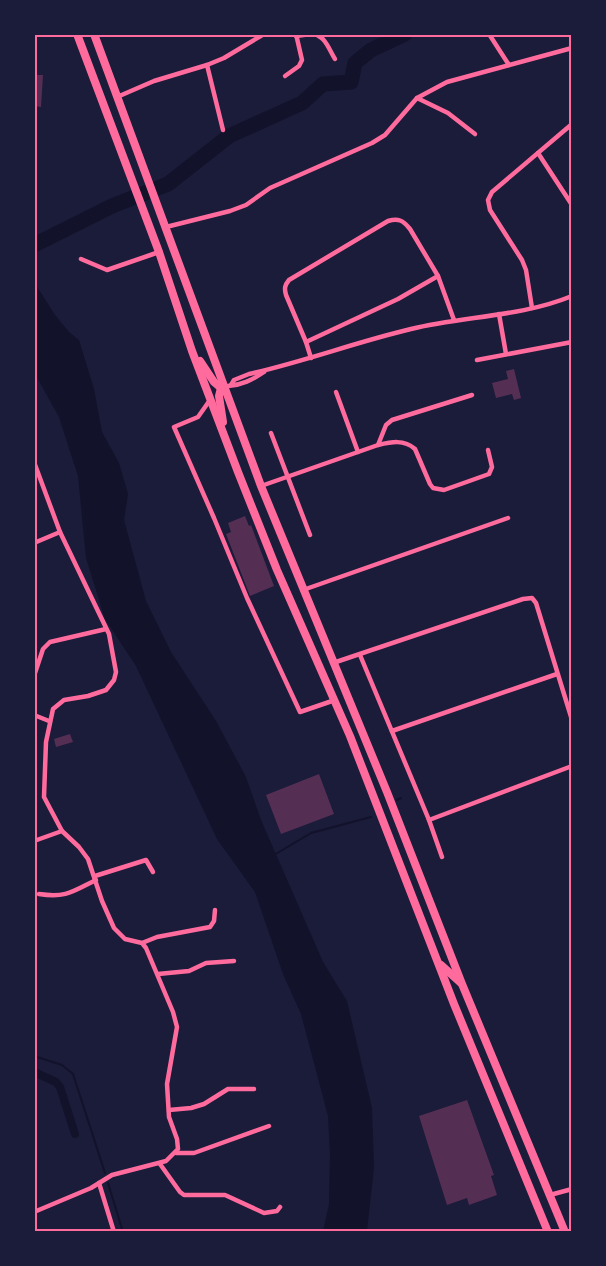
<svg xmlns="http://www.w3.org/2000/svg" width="606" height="1266" viewBox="0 0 606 1266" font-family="Poppins,sans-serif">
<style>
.water{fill:#12122b}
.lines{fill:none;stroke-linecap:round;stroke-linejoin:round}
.stream{stroke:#12122b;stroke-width:2}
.canal{stroke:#12122b;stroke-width:8}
.river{stroke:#12122b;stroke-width:15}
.building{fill:#542f53}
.minor{stroke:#ff6b9d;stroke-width:4.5}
.trunk{stroke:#ff6b9d;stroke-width:8}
.neatline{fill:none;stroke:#ff6b9d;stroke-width:2}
</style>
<rect width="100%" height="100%" fill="#1b1b3a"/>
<!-- water -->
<path class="water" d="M34,282L55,315L69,332L79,340L94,389L102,432L119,463L128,494L124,520L146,601L171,652L216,721L246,777L261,820L323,962L347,1001L372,1108L374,1168L367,1231H323L329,1204L330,1155L328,1116L301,1014L283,974L255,892L217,839L136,666L105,619L86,558L78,476L59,417L35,374Z"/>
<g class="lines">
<!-- stream -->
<g class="stream">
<path d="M397,800L401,798"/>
<path d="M274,855L311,833L371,817"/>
<path d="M34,1056L62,1065L73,1074L105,1173"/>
<path d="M108,1183L123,1232"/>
</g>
<!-- canal -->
<path class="canal" d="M34,1072L56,1082L60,1087L75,1134"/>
<!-- river -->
<path class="river" d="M34,245L112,206L168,184L229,136L302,103L323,84L351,82L355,63L371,50L405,34"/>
</g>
<!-- building -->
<g class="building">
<path d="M34,75H43L41,107L34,106Z"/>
<path d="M514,369L521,398L514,400L512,394L496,398L492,383L508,379L506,371Z"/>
<path d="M245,516L249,526L251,525L274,586L250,596L226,534L231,532L228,523Z"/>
<path d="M70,734L73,742L56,747L54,739Z"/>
<path d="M319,774L334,814L281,834L266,795Z"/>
<path d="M467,1100L494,1175L491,1176L497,1195L469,1205L467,1198L447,1205L419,1116Z"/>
</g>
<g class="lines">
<!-- minor -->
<g class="minor">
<path d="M314,34C326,37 329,50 335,59"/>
<path d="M489,34L509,65"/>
<path d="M296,36L311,34"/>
<path d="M207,65L223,130"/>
<path d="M285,76L299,66L302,60L296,34"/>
<path d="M117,97L154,81L207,65L224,58L264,34"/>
<path d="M417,98L448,113L475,134"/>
<path d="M538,153L572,205"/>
<path d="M166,227L230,211L246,205L270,188L372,143L385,135L417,98L447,82L572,48"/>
<path d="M81,259L107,270L159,252"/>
<path d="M532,308L526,270L522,260L490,210L488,200L492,192L572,124"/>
<path d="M499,314L506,354"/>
<path d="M306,342L398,299L438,276"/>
<path d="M311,358L306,342L286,295C284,288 285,285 289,280L388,221C398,218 403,220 410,229L438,276L454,320"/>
<path d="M477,360L572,342"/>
<path d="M231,385L234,380L249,374C303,362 356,342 411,329C464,316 521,317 572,296"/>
<path d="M228,386C242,385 252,380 264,372"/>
<path d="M336,392L358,452"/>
<path d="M210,400L198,417L174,427L214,518L247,598L300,712L335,700"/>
<path d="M271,433L310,535"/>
<path d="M378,445L386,425L392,420L472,395"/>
<path d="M34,462L60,532L109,634L116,672L114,680L106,690L88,696L64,700L53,709L46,742L44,797L62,831L79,847L88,859L102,901L114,928L125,939L142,943L146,948L173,1012L177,1027L167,1084L169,1117L177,1139L178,1149L166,1161L112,1175L91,1188L34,1212"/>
<path d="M261,486L378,445C391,442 404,439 415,449L430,484L433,488L444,490L489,474L492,467L488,450"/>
<path d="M34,543L60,532"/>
<path d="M303,590L508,518"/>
<path d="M360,655L429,820L442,857"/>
<path d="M333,663L523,599L532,598L536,603L572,720"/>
<path d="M35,673L43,649L50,642L106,629"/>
<path d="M34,715L49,721"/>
<path d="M392,731L557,674"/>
<path d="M429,820L572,766"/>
<path d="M34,841L62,831"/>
<path d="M95,876L146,860L153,872"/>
<path d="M39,894C66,898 72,892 96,880"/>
<path d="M142,943L157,937L210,927L214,921L215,910"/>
<path d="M158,974L189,971L206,963L234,961"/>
<path d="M169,1110L191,1108L204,1104L228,1089H254"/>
<path d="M176,1153H194L269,1126"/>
<path d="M160,1164L180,1192L184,1195H225L264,1213L277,1211L280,1207"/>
<path d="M99,1183L114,1232"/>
<path d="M550,1195L572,1189"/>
</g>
<!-- trunk -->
<g class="trunk">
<path d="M77,34L159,252L192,351L238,472L277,570L350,736L454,1004L548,1232"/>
<path d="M94,34L261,486L387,792L462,984L565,1232"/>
<path d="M200,361L214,382L221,388"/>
<path d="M221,388L219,396L223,422"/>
<path d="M441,965L461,983"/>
</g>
</g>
<!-- border -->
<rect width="606" height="1266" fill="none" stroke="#1b1b3a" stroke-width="72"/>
<rect x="36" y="36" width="534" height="1194" class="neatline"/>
</svg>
